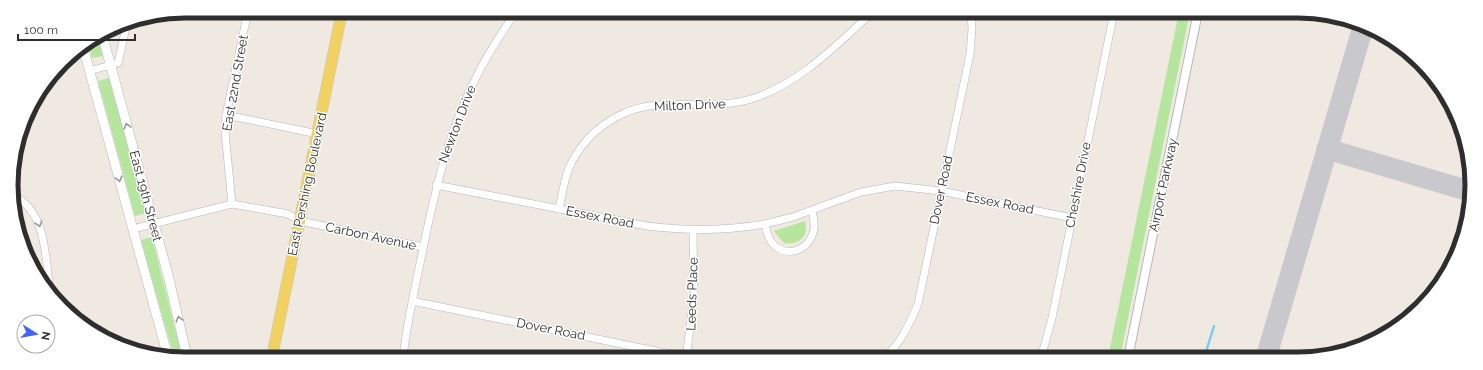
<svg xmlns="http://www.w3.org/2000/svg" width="1483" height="370" viewBox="0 0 1483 370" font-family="Raleway,sans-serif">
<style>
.green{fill:#b6e59e}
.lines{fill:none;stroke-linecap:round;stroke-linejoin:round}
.stream{stroke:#75cff0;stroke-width:2.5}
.taxiway{stroke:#c9c8cc;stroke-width:21}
.minor-casing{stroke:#b4b7c1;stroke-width:8}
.tertiary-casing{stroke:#b4b7c1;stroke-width:10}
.secondary-casing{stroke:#b4b7c1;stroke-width:10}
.primary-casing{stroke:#c9c9c9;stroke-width:12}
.minor{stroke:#fff;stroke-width:7}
.tertiary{stroke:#fff;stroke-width:8}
.secondary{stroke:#fff;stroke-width:9}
.primary{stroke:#f2d163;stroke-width:11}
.oneway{stroke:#969696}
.labels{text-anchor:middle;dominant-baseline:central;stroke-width:3;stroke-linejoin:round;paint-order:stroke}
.street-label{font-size:13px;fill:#2e2e2e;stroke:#fff}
.rim{fill:none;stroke:#2e2e2e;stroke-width:5}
</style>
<rect width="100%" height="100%" fill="#efe9e1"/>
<!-- green -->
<g class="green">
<path d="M1179,12H1190L1120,358H1108Z"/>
<path d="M98,37L103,56L92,58L88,43Z"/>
<path d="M109,78L146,213L135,216L98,81Z"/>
<path d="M805,221C809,237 799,245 784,243L774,231Z"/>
<path d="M152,237L182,357H174L141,240Z"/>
</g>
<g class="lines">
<!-- stream -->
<path class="stream" d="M1204,358L1214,326"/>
<!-- taxiway -->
<g class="taxiway">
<path d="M1327,149L1469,191"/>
<path d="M1266,358L1363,27"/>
</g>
<!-- minor casing -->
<g class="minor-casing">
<g id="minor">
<path d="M89,71L118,63L127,23"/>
<path d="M226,115L318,134"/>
<path d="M436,185L647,226C687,231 725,231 765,224C767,232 768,240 775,246C791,259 811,247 814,229C815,223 813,216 812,210"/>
<path d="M14,196C47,211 46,262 50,294"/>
<path d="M232,204L225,132L226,115L248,11"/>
<path d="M559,209C562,195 564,181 569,168C585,132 619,108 658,105C692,102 725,109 757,97C804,80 837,44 873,12"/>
<path d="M765,224L793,217L861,192L895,186L941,191L1072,218"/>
<path d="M133,229L232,204L288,214L300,221L423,247"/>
<path d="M412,301L690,358"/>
<path d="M403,357C407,324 414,291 421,259C440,163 458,91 517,11"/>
<path d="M686,358L694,297L693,231"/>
<path d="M884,358C901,343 909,325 918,304L970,54L972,29L971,12"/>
<path d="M1041,358L1052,318L1114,12"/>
</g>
</g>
<!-- tertiary casing -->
<g class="tertiary-casing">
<path id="tertiary" d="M1128,358L1198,12"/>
</g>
<!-- secondary casing -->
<g class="secondary-casing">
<g id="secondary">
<path d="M102,34L168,275L187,357"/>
<path d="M83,47L168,357"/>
</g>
</g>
<!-- primary casing -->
<g class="primary-casing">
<path id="primary" d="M272,357L342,11"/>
</g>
<!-- minor -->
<use href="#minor" class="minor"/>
<!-- tertiary -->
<use href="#tertiary" class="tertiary"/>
<!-- secondary -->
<use href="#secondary" class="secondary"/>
<!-- primary -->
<use href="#primary" class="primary"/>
</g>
<!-- one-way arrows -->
<defs><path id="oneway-chevron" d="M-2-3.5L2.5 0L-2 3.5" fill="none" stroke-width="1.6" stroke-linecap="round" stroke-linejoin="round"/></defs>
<g class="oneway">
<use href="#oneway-chevron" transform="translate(127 126) rotate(-105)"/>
<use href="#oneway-chevron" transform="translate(119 179) rotate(75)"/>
<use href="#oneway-chevron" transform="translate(39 224) rotate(72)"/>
<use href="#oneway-chevron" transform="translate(179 319) rotate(-105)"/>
</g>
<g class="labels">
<!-- street labels -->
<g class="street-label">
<text transform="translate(235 83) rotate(-80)">East 22nd Street</text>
<text transform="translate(690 105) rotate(-2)">Milton Drive</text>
<text transform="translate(457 124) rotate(-69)">Newton Drive</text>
<text transform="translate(307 184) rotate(-78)">East Pershing Boulevard</text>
<text transform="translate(1078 185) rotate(-79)">Cheshire Drive</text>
<text transform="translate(1163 185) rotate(-78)">Airport Parkway</text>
<text transform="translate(941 190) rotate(-78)">Dover Road</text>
<text transform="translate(146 196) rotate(75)">East 19th Street</text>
<text transform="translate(1000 203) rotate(11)">Essex Road</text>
<text transform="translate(600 217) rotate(11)">Essex Road</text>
<text transform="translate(371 236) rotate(12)">Carbon Avenue</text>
<text transform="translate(692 294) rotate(-88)">Leeds Place</text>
<text transform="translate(551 329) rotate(11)">Dover Road</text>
</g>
</g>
<!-- crop -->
<path d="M0 0H1483V370H0ZM185 18H1298A167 167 0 0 1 1465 185V185A167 167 0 0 1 1298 352H185A167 167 0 0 1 18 185V185A167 167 0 0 1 185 18Z" fill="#fff" fill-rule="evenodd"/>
<path class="rim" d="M185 18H1298A167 167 0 0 1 1465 185V185A167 167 0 0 1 1298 352H185A167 167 0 0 1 18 185V185A167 167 0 0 1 185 18Z"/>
<!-- north arrow -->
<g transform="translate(36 334) rotate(101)"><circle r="19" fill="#ffffff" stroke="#ababab"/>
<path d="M0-3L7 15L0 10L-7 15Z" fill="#4264fb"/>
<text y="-6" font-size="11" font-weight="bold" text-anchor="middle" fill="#2e2e2e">N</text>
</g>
<!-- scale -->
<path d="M18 34v6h117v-6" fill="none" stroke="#2e2e2e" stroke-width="2"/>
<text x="24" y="34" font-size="12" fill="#2e2e2e" stroke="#ffffff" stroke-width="3" paint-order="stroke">100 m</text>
</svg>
